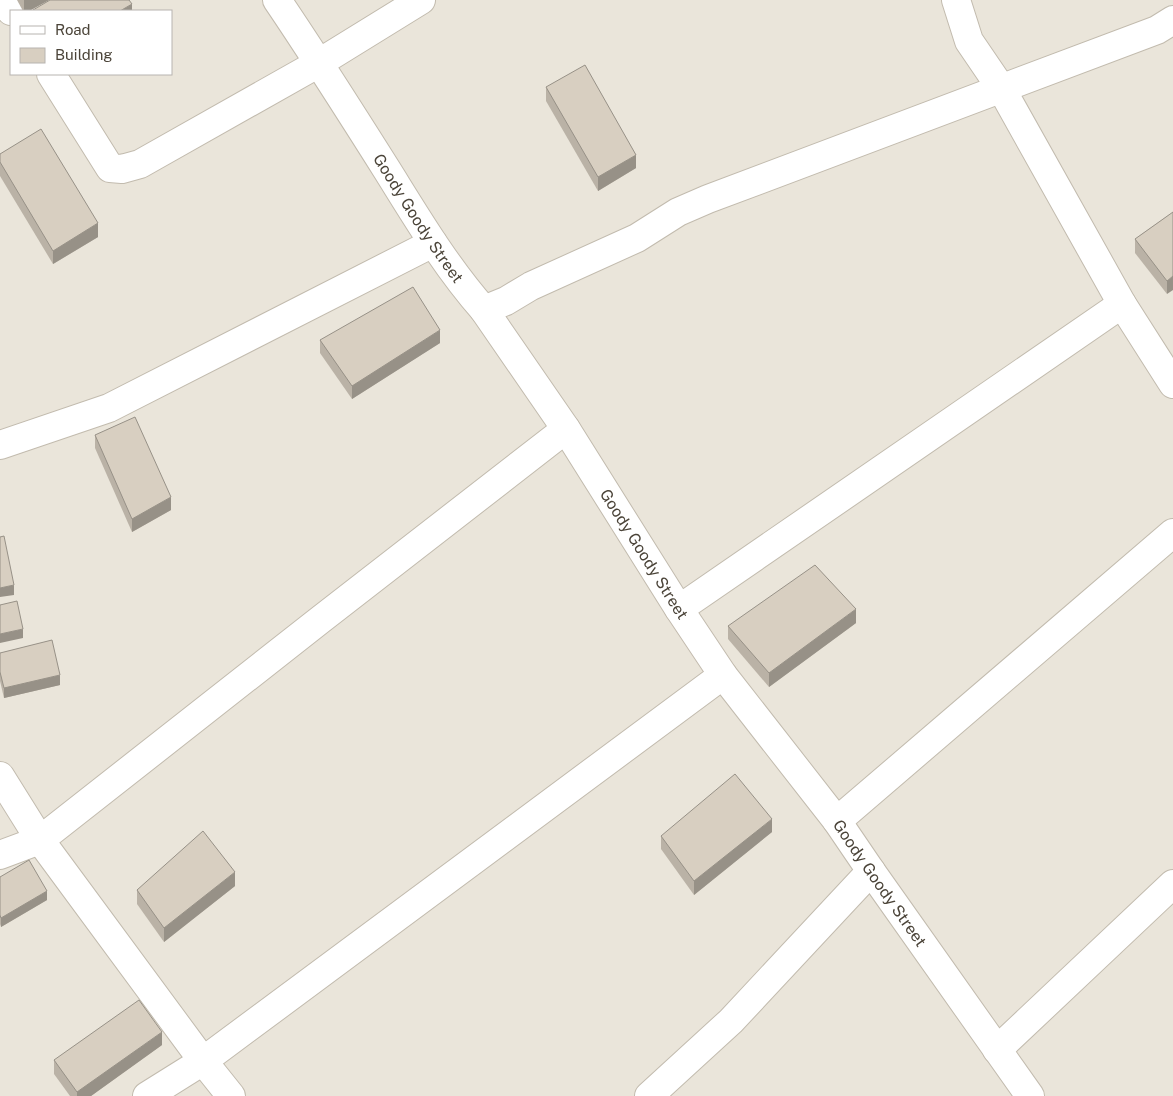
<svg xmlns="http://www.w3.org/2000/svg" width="1173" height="1096" viewBox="0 0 1173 1096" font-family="'Public Sans',sans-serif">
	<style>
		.residential { fill: #eae5da; fill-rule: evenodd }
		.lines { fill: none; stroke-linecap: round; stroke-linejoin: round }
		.street-casing { stroke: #c2bbae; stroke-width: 30 }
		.street { stroke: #fff; stroke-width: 28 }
		.wall { fill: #bab2a6 }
		.shaded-wall { fill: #979187 }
		.building { fill: #d8cfc1; stroke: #979187 }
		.labels { text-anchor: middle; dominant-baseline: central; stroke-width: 4; stroke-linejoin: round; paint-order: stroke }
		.street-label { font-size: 16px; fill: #4b4439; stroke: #fff }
	</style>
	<rect width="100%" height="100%" fill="#f6f3ec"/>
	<path class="residential" d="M0,0H1173V1096H0ZM11,11H171V74H11Z"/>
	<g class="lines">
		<defs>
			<g id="street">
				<polyline points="4,0 11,11"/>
				<path id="s1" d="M277,0C315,56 351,113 387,170C417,218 446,267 484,310L566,429L679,609L723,675L837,821L871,871L1030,1096"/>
				<polyline points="956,0 969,41 1001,88 1122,304 1173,384"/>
				<polyline points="51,74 110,168 122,169 140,164 319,63 421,0"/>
				<polyline points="484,310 506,301 531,286 637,238 678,212 708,199 1157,30 1173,20"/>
				<polyline points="0,445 109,408 433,243"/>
				<polyline points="679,609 1122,304"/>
				<polyline points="0,776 40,840 203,1061 231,1096"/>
				<polyline points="837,821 1173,533"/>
				<polyline points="0,855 40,840 320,620 566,429"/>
				<polyline points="997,1050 1173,884"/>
				<polyline points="147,1096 203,1061 723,675"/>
				<polyline points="649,1096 731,1021 871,871"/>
			</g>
		</defs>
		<use href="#street" class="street-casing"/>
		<use href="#street" class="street"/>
	</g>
	<g class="wall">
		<polygon points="17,0 49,0 29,11 23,11"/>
		<polygon points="546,87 636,168 598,191 546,101"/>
		<polygon points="0,154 98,237 53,264 0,176"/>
		<polygon points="1173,212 1167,294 1135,253 1135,239"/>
		<polygon points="320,340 440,343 352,399 320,353"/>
		<polygon points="95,435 171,510 132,532 95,448"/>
		<polygon points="856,623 769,687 728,639 728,626"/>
		<polygon points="0,653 60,685 4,698 0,681"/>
		<polygon points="772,832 694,895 661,849 661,836"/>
		<polygon points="0,877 47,900 1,927 0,924"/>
		<polygon points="235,886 164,942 137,904 137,890"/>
		<polygon points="162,1045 91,1096 70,1096 54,1074 54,1060"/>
	</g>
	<g class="shaded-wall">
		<polygon points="24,0 49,0 29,11 24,11"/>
		<polygon points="132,4 132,11 120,11"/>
		<polygon points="636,155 636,168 598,191 598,177"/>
		<polygon points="98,223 98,237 53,264 53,251"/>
		<polygon points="1173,276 1173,290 1167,294 1167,281"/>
		<polygon points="440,330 440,343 352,399 352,386"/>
		<polygon points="171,497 171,510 132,532 132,519"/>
		<polygon points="14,585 14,595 0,597 0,588"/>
		<polygon points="856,609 856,623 769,687 769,673"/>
		<polygon points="23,629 23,638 0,643 0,634"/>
		<polygon points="60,675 60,685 4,698 4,688"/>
		<polygon points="772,819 772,832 694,895 694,881"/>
		<polygon points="235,872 235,886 164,942 164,928"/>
		<polygon points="47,891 47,900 1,927 1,918"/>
		<polygon points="162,1032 162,1045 91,1096 77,1096 77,1092"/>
	</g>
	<g class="building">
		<polygon points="50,0 129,0 132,4 120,11 34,11 33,10"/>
		<polygon points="585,65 636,155 598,177 546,87"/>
		<polygon points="41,129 98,223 53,251 0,162 0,154"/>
		<polygon points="1173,212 1173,276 1167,281 1135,239"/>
		<polygon points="413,287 440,330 352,386 320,340"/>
		<polygon points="135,417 171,497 132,519 95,435"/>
		<polygon points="4,536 14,585 0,588 0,537"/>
		<polygon points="815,565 856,609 769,673 728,626"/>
		<polygon points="17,601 23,629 0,634 0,605"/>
		<polygon points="52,640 60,675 4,688 0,672 0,653"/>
		<polygon points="735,774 772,819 694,881 661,836"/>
		<polygon points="203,831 235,872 164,928 137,890"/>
		<polygon points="29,860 47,891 1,918 0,915 0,877"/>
		<polygon points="139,1000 162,1032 77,1092 54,1060"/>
	</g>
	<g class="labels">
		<g class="street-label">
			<text stroke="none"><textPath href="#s1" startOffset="260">Goody Goody Street</textPath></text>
			<text stroke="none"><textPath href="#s1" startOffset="665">Goody Goody Street</textPath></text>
			<text stroke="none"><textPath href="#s1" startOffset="1070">Goody Goody Street</textPath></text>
		</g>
	</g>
	<rect x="10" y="10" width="162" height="65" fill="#ffffff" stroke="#b7b4b0"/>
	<rect x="20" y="26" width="25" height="8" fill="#ffffff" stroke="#b7b4b0"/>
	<text x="55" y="35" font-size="15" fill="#4b4439">Road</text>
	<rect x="20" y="48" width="25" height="15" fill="#d8cfc1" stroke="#b7b4b0"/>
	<text x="55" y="60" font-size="15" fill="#4b4439">Building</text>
</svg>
